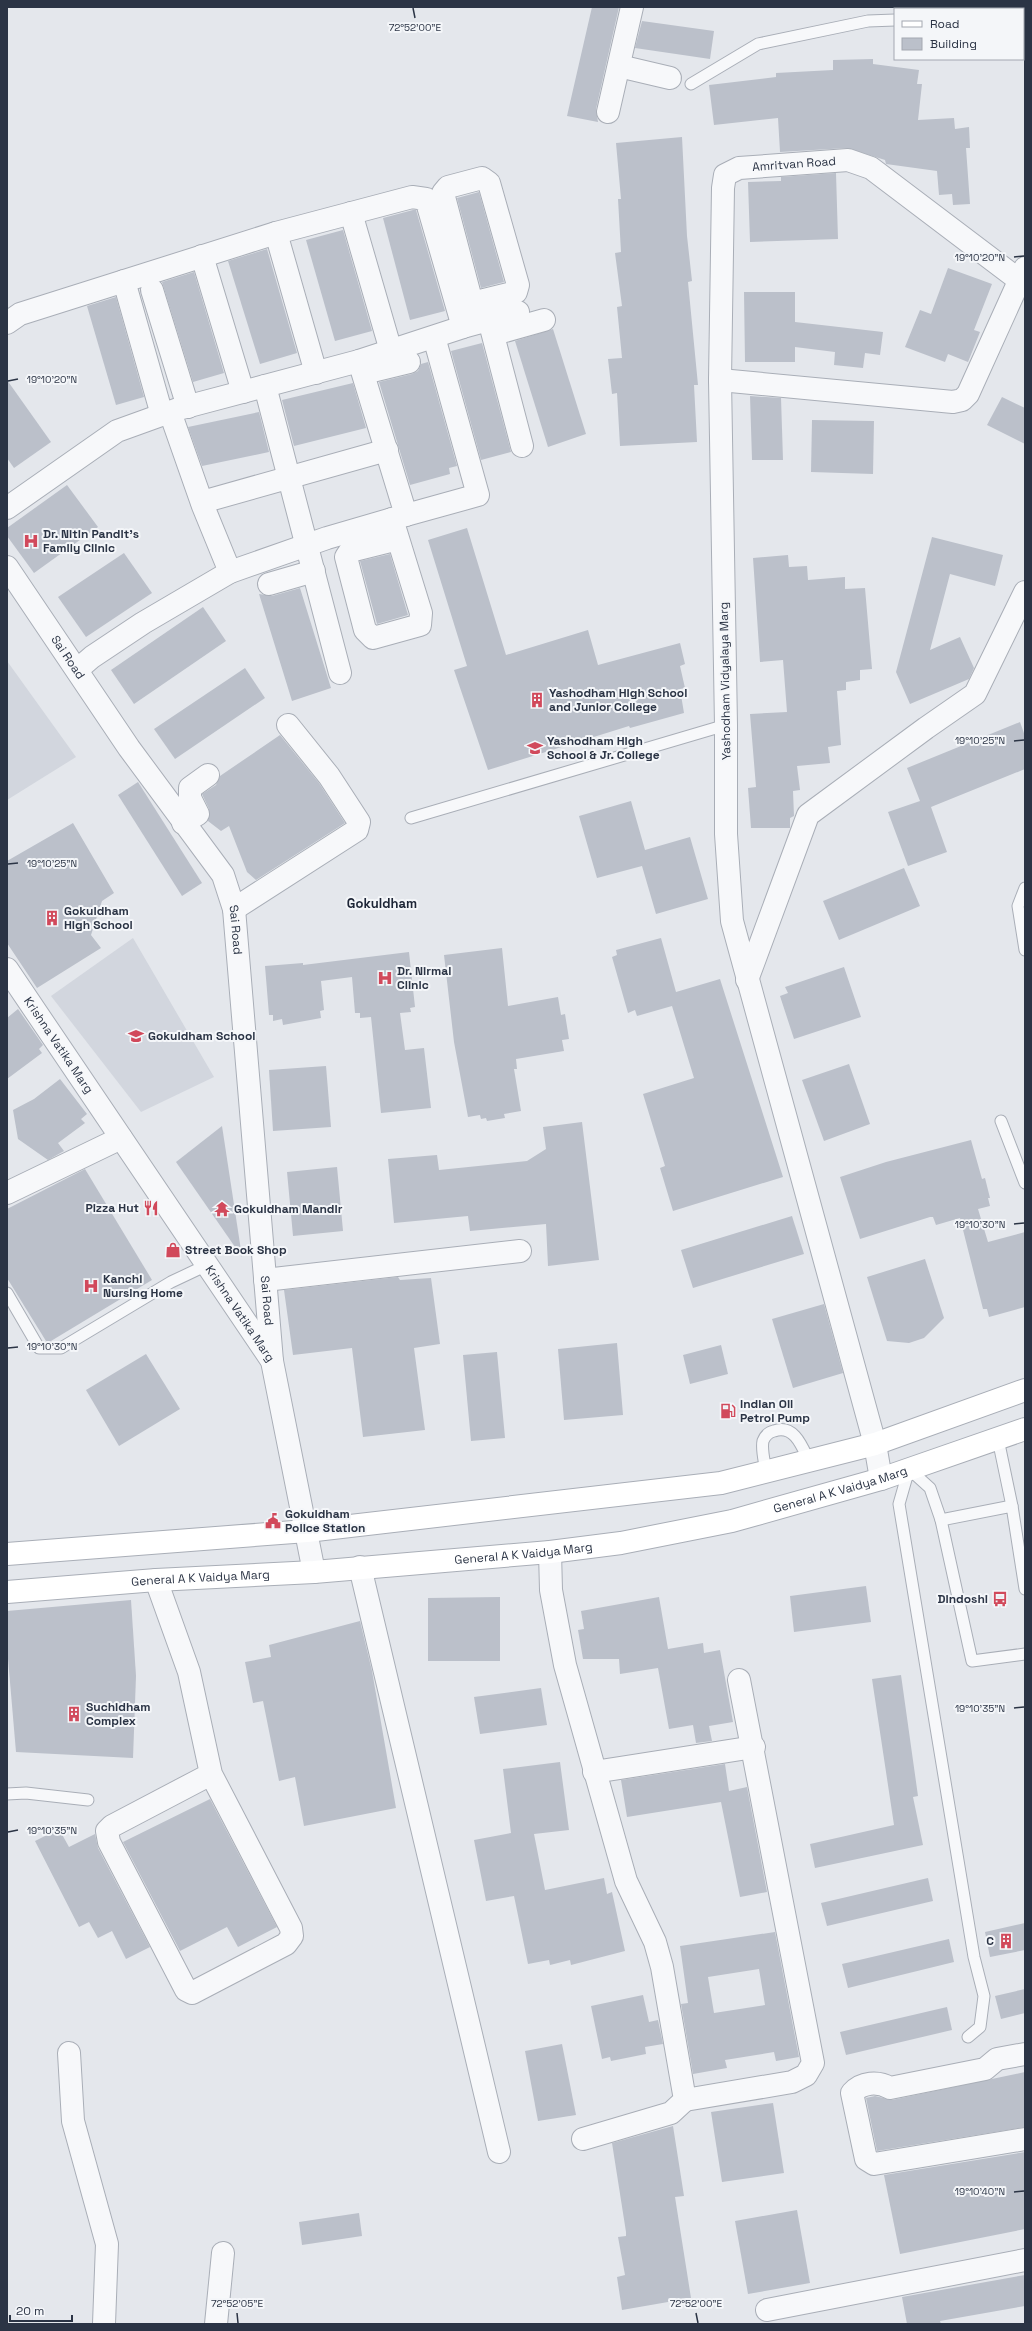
<svg xmlns="http://www.w3.org/2000/svg" width="1032" height="2331" viewBox="0 0 1032 2331" font-family="'Space Grotesk',sans-serif">
	<style>
		.built { fill: #d2d6de }
		.building { fill: #bbc0ca; fill-rule: evenodd }
		.lines { fill: none; stroke-linecap: round; stroke-linejoin: round }
		.service-casing { stroke: #a9aeb7; stroke-width: 13 }
		.minor-casing { stroke: #a9aeb7; stroke-width: 24 }
		.tertiary-casing { stroke: #a9aeb7; stroke-width: 24 }
		.secondary-casing { stroke: #a9aeb7; stroke-width: 24 }
		.service { stroke: #f7f8fa; stroke-width: 11 }
		.minor { stroke: #f7f8fa; stroke-width: 22 }
		.tertiary { stroke: #f7f8fa; stroke-width: 22 }
		.secondary { stroke: #fff; stroke-width: 22 }
		.ticks { fill: none; stroke: #2b3445; stroke-width: 1.5 }
		.labels { text-anchor: middle; dominant-baseline: central; stroke-width: 4; stroke-linejoin: round; paint-order: stroke }
		.street-label { font-size: 12px; fill: #2b3445; stroke: #f4f6f9 }
		.poi-label { font-size: 12px; font-weight: bold; fill: #2b3445; stroke: #f4f6f9; text-anchor: start }
		.neighbourhood-label { font-size: 13px; font-weight: bold; fill: #1d2536; stroke: #f4f6f9 }
		.ticks-label { font-size: 10px; text-anchor: middle; fill: #2b3445; stroke: #f4f6f9; stroke-width: 4; stroke-linejoin: round; paint-order: stroke }
	</style>
	<rect width="100%" height="100%" fill="#e4e7ec"/>
	<g class="built">
		<polygon points="7,661 76,757 7,800"/>
		<polygon points="133,938 214,1077 141,1112 51,996"/>
	</g>
	<g class="building">
		<polygon points="592,7 619,7 596,109 598,122 567,116"/>
		<polygon points="642,21 714,31 710,59 635,48"/>
		<polygon points="873,59 873,64 919,70 917,84 922,84 918,120 954,118 955,129 969,127 970,148 966,148 970,204 953,205 952,194 939,195 937,171 886,164 885,160 847,148 780,152 778,118 714,125 709,85 776,77 776,73 833,70 833,60"/>
		<polygon points="682,137 687,236 692,281 688,282 698,385 694,385 697,442 620,446 617,393 612,394 608,359 622,358 617,307 622,306 615,253 621,252 618,199 621,199 616,143"/>
		<polygon points="836,173 838,239 750,242 748,182 781,181 781,177"/>
		<polygon points="479,192 504,282 481,288 457,198"/>
		<polygon points="413,210 416,210 445,311 410,320 383,218"/>
		<polygon points="343,230 372,331 335,341 306,240"/>
		<polygon points="267,249 297,353 260,364 228,261"/>
		<polygon points="948,268 992,284 974,330 980,332 968,362 948,354 945,362 905,347 920,310 931,314"/>
		<polygon points="194,272 224,373 193,382 162,282"/>
		<polygon points="744,292 795,292 795,322 883,332 880,355 865,353 863,368 834,365 835,352 795,347 795,362 745,362"/>
		<polygon points="116,297 144,397 116,405 87,306"/>
		<polygon points="553,329 586,434 548,447 515,341"/>
		<polygon points="482,343 511,452 481,460 451,351"/>
		<polygon points="428,362 457,466 449,468 450,474 410,485 379,382 412,374 418,371 421,364"/>
		<polygon points="7,380 51,442 14,468 7,458"/>
		<polygon points="353,383 366,428 294,446 282,400"/>
		<polygon points="750,396 781,398 783,460 752,460"/>
		<polygon points="1002,397 1025,408 1025,444 987,425"/>
		<polygon points="259,412 269,452 202,466 188,427"/>
		<polygon points="812,420 874,421 873,474 811,472"/>
		<polygon points="67,485 98,527 34,573 7,536 7,528"/>
		<polygon points="467,528 506,655 588,630 598,665 680,643 685,664 680,666 685,688 680,689 684,713 630,728 629,726 488,770 454,670 467,666 428,540"/>
		<polygon points="932,537 1003,555 995,586 950,574 930,650 960,637 974,668 969,679 910,704 896,672"/>
		<polygon points="124,553 152,593 86,637 58,597"/>
		<polygon points="390,554 408,615 377,624 360,561"/>
		<polygon points="788,555 789,567 807,566 808,580 845,577 845,589 865,588 872,669 860,670 860,680 846,682 846,690 837,691 841,745 828,747 830,763 797,766 800,790 793,791 794,816 790,818 790,828 751,828 748,788 756,787 750,714 787,712 783,660 760,662 753,558"/>
		<polygon points="300,588 331,688 292,701 259,594 272,596"/>
		<polygon points="203,607 226,641 134,704 111,670"/>
		<polygon points="245,668 265,698 175,759 154,729"/>
		<polygon points="1020,722 1025,736 1025,769 931,807 947,852 908,866 888,812 920,801 907,768"/>
		<polygon points="280,735 319,783 345,823 256,880 247,872 229,826 221,831 208,821 209,809 202,794 216,785 220,776"/>
		<polygon points="138,782 202,883 182,896 118,795"/>
		<polygon points="631,801 645,850 690,837 708,899 656,914 642,866 597,878 579,816"/>
		<polygon points="73,823 114,893 102,901 91,935 101,948 37,988 7,943 7,861"/>
		<polygon points="904,868 920,906 839,940 823,901"/>
		<polygon points="661,938 676,992 720,979 783,1177 673,1211 660,1168 665,1166 643,1094 694,1078 672,1006 637,1016 635,1010 628,1013 612,957 617,955 616,950"/>
		<polygon points="502,948 508,1006 558,997 561,1015 565,1014 569,1039 562,1040 564,1051 516,1059 517,1069 514,1069 521,1111 504,1114 505,1118 487,1121 486,1118 481,1119 480,1115 468,1117 454,1042 444,955"/>
		<polygon points="409,952 415,1007 410,1008 411,1012 400,1013 405,1050 424,1048 431,1108 381,1113 371,1017 360,1018 360,1013 355,1013 352,977 321,981 324,1010 320,1011 321,1018 283,1025 282,1019 273,1021 273,1015 269,1015 265,966 303,963 303,965"/>
		<polygon points="844,967 861,1017 794,1039 780,996 788,993 785,987"/>
		<polygon points="18,1009 43,1045 39,1049 42,1053 7,1079 7,1018"/>
		<polygon points="849,1064 870,1124 824,1141 802,1080"/>
		<polygon points="326,1066 331,1127 273,1131 269,1070"/>
		<polygon points="60,1079 87,1114 81,1119 85,1123 58,1143 64,1151 48,1160 18,1139 13,1110 34,1099"/>
		<polygon points="582,1122 599,1260 548,1266 546,1224 470,1231 468,1216 394,1223 388,1159 437,1155 439,1170 527,1161 546,1149 543,1127"/>
		<polygon points="222,1126 242,1257 176,1162"/>
		<polygon points="971,1140 982,1179 985,1178 990,1198 988,1198 990,1206 978,1209 988,1242 1025,1232 1025,1307 989,1317 987,1309 983,1309 960,1218 936,1225 933,1217 930,1217 860,1239 840,1177 886,1162"/>
		<polygon points="337,1167 343,1231 293,1236 287,1172"/>
		<polygon points="85,1169 152,1280 51,1341 46,1341 7,1278 7,1209"/>
		<polygon points="792,1216 804,1254 693,1288 681,1250"/>
		<polygon points="925,1259 944,1318 924,1338 909,1343 887,1341 867,1277"/>
		<polygon points="398,1277 400,1280 431,1278 440,1344 414,1348 425,1430 363,1437 352,1348 293,1355 284,1290"/>
		<polygon points="824,1304 843,1373 793,1388 772,1319"/>
		<polygon points="617,1343 623,1415 564,1420 558,1349"/>
		<polygon points="721,1345 728,1374 690,1384 683,1355"/>
		<polygon points="497,1352 505,1438 471,1441 463,1355"/>
		<polygon points="146,1354 180,1409 119,1446 86,1390"/>
		<polygon points="866,1586 871,1622 794,1632 790,1596"/>
		<polygon points="500,1597 500,1661 428,1661 428,1598"/>
		<polygon points="659,1597 668,1649 703,1643 704,1653 720,1650 733,1722 709,1726 712,1741 696,1743 693,1725 669,1729 658,1668 620,1674 619,1659 583,1659 578,1630 584,1629 581,1611"/>
		<polygon points="131,1600 136,1676 133,1758 16,1752 7,1647 7,1611"/>
		<polygon points="360,1621 372,1671 396,1808 304,1826 295,1777 279,1781 263,1701 253,1703 245,1662 271,1657 269,1645"/>
		<polygon points="901,1675 918,1796 913,1797 923,1845 815,1868 810,1844 894,1825 872,1679"/>
		<polygon points="541,1688 547,1725 480,1734 474,1697"/>
		<polygon points="560,1762 569,1830 534,1834 545,1890 604,1878 607,1894 612,1892 625,1951 571,1965 570,1960 550,1965 549,1960 528,1964 514,1896 486,1901 474,1840 511,1833 503,1769"/>
		<polygon points="725,1764 729,1791 747,1787 767,1892 740,1897 721,1802 627,1817 621,1780"/>
		<polygon points="210,1799 277,1927 238,1947 227,1927 180,1951 123,1842"/>
		<polygon points="59,1829 69,1847 95,1834 98,1848 150,1947 126,1959 112,1931 98,1938 89,1922 79,1927 35,1841"/>
		<polygon points="928,1878 933,1901 827,1926 821,1903"/>
		<polygon points="1025,1923 1025,1950 990,1957 985,1932"/>
		<path d="M775,1932L799,2057L776,2061L774,2052L725,2060L727,2068L693,2074L681,2004L688,2003L680,1946ZM759,1969L765,2005L714,2013L708,1977Z"/>
		<polygon points="949,1939 954,1962 848,1988 842,1964"/>
		<polygon points="1025,1989 1025,2013 1001,2019 995,1996"/>
		<polygon points="643,1995 649,2022 658,2020 663,2044 645,2047 646,2054 611,2061 610,2057 602,2059 591,2006"/>
		<polygon points="947,2007 952,2030 846,2055 840,2032"/>
		<polygon points="562,2044 576,2115 538,2121 525,2051"/>
		<polygon points="1025,2072 1025,2127 877,2151 866,2098 875,2096 892,2100"/>
		<polygon points="773,2103 784,2173 722,2182 711,2112"/>
		<polygon points="673,2126 684,2196 675,2197 691,2298 622,2310 617,2277 625,2275 618,2237 626,2236 626,2232 612,2143"/>
		<polygon points="1025,2152 1025,2229 900,2254 884,2175"/>
		<polygon points="797,2210 810,2283 748,2294 735,2221"/>
		<polygon points="359,2213 362,2236 302,2245 299,2222"/>
		<polygon points="1025,2275 1025,2306 940,2321 941,2324 907,2324 902,2297"/>
	</g>
	<g class="lines">
		<defs>
			<g id="service">
				<polyline points="1023,28 1025,28"/>
				<polyline points="691,84 758,44 868,21 895,20"/>
				<polyline points="411,818 726,725"/>
				<polyline points="1025,888 1018,906 1025,950"/>
				<polyline points="1001,1121 1025,1183"/>
				<polyline points="7,1293 39,1348 61,1348 171,1282 207,1265"/>
				<polyline points="998,1439 1012,1506"/>
				<path d="M766,1472C765,1463 761,1450 763,1441C765,1436 769,1432 774,1431C794,1424 802,1446 809,1461"/>
				<polyline points="941,1520 1012,1506 1025,1589"/>
				<polyline points="7,1794 26,1793 88,1800"/>
				<polyline points="968,2037 980,2027 984,1996 974,1957 899,1504 909,1469 930,1488 941,1520 972,1661 1025,1654"/>
			</g>
			<g id="minor">
				<polyline points="619,66 670,78"/>
				<polyline points="608,112 632,7"/>
				<polyline points="351,213 391,351"/>
				<polyline points="276,233 316,373"/>
				<polyline points="202,256 243,392"/>
				<polyline points="124,281 162,415"/>
				<polyline points="152,290 188,407"/>
				<polyline points="472,303 516,292 518,285 489,183 482,178 448,187 443,193 472,303 475,314"/>
				<polyline points="489,320 522,446"/>
				<polyline points="7,323 20,314 276,233 412,197 426,199 463,327"/>
				<polyline points="498,333 544,320"/>
				<polyline points="372,371 409,362"/>
				<polyline points="720,380 953,402 962,400 968,394 1025,268"/>
				<polyline points="265,386 340,673"/>
				<polyline points="170,412 203,506 230,572"/>
				<polyline points="202,502 387,450"/>
				<polyline points="7,508 117,431 178,409 359,361 463,327 518,312"/>
				<polyline points="406,515 478,495 434,337"/>
				<polyline points="392,519 421,613 420,625 373,638 365,630 346,557 350,551 398,539"/>
				<path id="s1" d="M7,567L129,748L223,875L234,909L272,1361"/>
				<polyline points="269,584 314,571"/>
				<polyline points="77,670 92,657 143,623 230,572 327,538 406,515 359,361"/>
				<polyline points="183,823 198,814 190,798 190,788 208,775"/>
				<polyline points="234,909 357,830 359,822 329,776 288,725"/>
				<polyline points="747,980 808,815 926,728 975,694 1025,592"/>
				<polyline points="7,1193 121,1138"/>
				<polyline points="265,1280 520,1251"/>
				<path id="s2" d="M881,1479L875,1444L732,921L726,834V725L720,380L723,188L725,175L739,168L848,160L871,168L1019,280"/>
				<polyline points="550,1552 551,1590 565,1665 626,1881 655,1942 662,1967 685,2100 671,2113 583,2139"/>
				<polyline points="360,1567 499,2152"/>
				<polyline points="156,1580 189,1672 211,1774 291,1928 292,1936 286,1944 192,1993 186,1990 109,1842 107,1831 112,1826 211,1774"/>
				<polyline points="594,1772 754,1747"/>
				<polyline points="69,2053 73,2121 107,2244 104,2324"/>
				<path d="M1025,2054L997,2059L985,2069L890,2088C878,2081 862,2082 852,2093L866,2159L874,2164L1025,2139"/>
				<polyline points="685,2100 792,2082 806,2075 813,2063 739,1680"/>
				<polyline points="767,2310 1025,2260"/>
				<polyline points="216,2324 223,2253"/>
			</g>
			<g id="tertiary">
				<path id="s3" d="M7,969L272,1361L314,1572"/>
			</g>
			<g id="secondary">
				<polyline points="7,1554 307,1531 721,1483 875,1444 1025,1390"/>
				<path id="s4" d="M7,1592L156,1580L314,1572L550,1552L621,1543L732,1521L881,1479L1025,1429"/>
			</g>
		</defs>
		<use href="#service" class="service-casing"/>
		<use href="#minor" class="minor-casing"/>
		<use href="#tertiary" class="tertiary-casing"/>
		<use href="#secondary" class="secondary-casing"/>
		<use href="#service" class="service"/>
		<use href="#minor" class="minor"/>
		<use href="#tertiary" class="tertiary"/>
		<use href="#secondary" class="secondary"/>
	</g>
	<path class="ticks" d="M413,8L415,18M1014,257L1024,256M8,381L18,379M1014,741L1024,740M8,864L18,863M1014,1224L1024,1223M8,1348L18,1347M1014,1708L1024,1707M8,1832L18,1830M1014,2192L1024,2191M237,2313L238,2323M696,2313L698,2323"/>
	<defs>
		<symbol id="hospital-bare" viewBox="-9 -9 18 18"><path d="M-5-5h3v3.5h4V-5h3V5h-3V1.5h-4V5h-3Z" fill="#d1495b" stroke="#f4f6f9" stroke-width="2.5" paint-order="stroke"/></symbol>
		<symbol id="building-bare" viewBox="-9 -9 18 18"><path d="M-4-6H4V6H1V3H-1V6H-4ZM-2.5-4.3h1.7v1.8h-1.7ZM.8-4.3h1.7v1.8H.8ZM-2.5-1h1.7V.8h-1.7ZM.8-1h1.7V.8H.8Z" fill="#d1495b" stroke="#f4f6f9" stroke-width="2.5" paint-order="stroke"/></symbol>
		<symbol id="school-bare" viewBox="-9 -9 18 18"><path d="M0-5L7-2L0 1L-7-2ZM-4 1L0 2.5L4 1V4Q0 6-4 4Z" fill="#d1495b" stroke="#f4f6f9" stroke-width="2.5" paint-order="stroke"/></symbol>
		<symbol id="restaurant-bare" viewBox="-9 -9 18 18"><path d="M-5-6h1v4h1v-4h1v4h1v-4h1v5L-1.5 .5V6h-2V.5L-5-1ZM5-6V6H3V1.5H1.5Q1.5-4 5-6Z" fill="#d1495b" stroke="#f4f6f9" stroke-width="2.5" paint-order="stroke"/></symbol>
		<symbol id="temple-bare" viewBox="-9 -9 18 18"><path d="M0-6L5-2H3V0L6.5 2.5H4V6H1.5V3h-3V6H-4V2.5H-6.5L-3 0V-2H-5Z" fill="#d1495b" stroke="#f4f6f9" stroke-width="2.5" paint-order="stroke"/></symbol>
		<symbol id="shop-bare" viewBox="-9 -9 18 18"><path d="M-5-2.5h2.3a2.7 3.5 0 0 1 5.4 0H5L5.5 6h-11ZM-1.5-2.5h3a1.5 2.3 0 0 0-3 0Z" fill="#d1495b" stroke="#f4f6f9" stroke-width="2.5" paint-order="stroke"/></symbol>
		<symbol id="fuel-bare" viewBox="-9 -9 18 18"><path d="M-5.5-6h7V0h2V4h1.3V-2.5L3-4.5l.8-.8L6-3V5H2.5V1h-1V6h-7ZM-4.2-4.7v3.2H.2V-4.7Z" fill="#d1495b" stroke="#f4f6f9" stroke-width="2.5" paint-order="stroke"/></symbol>
		<symbol id="civic-bare" viewBox="-9 -9 18 18"><path d="M-.6-6.5H3V-4.5H.6V-3L4-1V1h2V6H-6V1h2V-1L-.6-3ZM-1.2 2.5V6h2.4V2.5Z" fill="#d1495b" stroke="#f4f6f9" stroke-width="2.5" paint-order="stroke"/></symbol>
		<symbol id="bus-bare" viewBox="-9 -9 18 18"><path d="M-5-6H5V4H4V6H2V4H-2V6H-4V4H-5ZM-3.5-4V0h7V-4ZM-3.5 1.2v1.5H-2V1.2ZM2 1.2v1.5H3.5V1.2Z" fill="#d1495b" stroke="#f4f6f9" stroke-width="2.5" paint-order="stroke"/></symbol>
	</defs>
	<g fill-rule="evenodd">
		<use href="#hospital-bare" x="20" y="530" width="22" height="22"/>
		<use href="#building-bare" x="526" y="689" width="22" height="22"/>
		<use href="#school-bare" x="524" y="737" width="22" height="22"/>
		<use href="#building-bare" x="41" y="907" width="22" height="22"/>
		<use href="#hospital-bare" x="374" y="967" width="22" height="22"/>
		<use href="#school-bare" x="125" y="1025" width="22" height="22"/>
		<use href="#restaurant-bare" x="140" y="1197" width="22" height="22"/>
		<use href="#temple-bare" x="211" y="1198" width="22" height="22"/>
		<use href="#shop-bare" x="162" y="1239" width="22" height="22"/>
		<use href="#hospital-bare" x="80" y="1275" width="22" height="22"/>
		<use href="#fuel-bare" x="717" y="1400" width="22" height="22"/>
		<use href="#civic-bare" x="262" y="1510" width="22" height="22"/>
		<use href="#bus-bare" x="989" y="1588" width="22" height="22"/>
		<use href="#building-bare" x="63" y="1703" width="22" height="22"/>
		<use href="#building-bare" x="995" y="1930" width="22" height="22"/>
	</g>
	<g class="labels">
		<g class="street-label">
			<text stroke="none"><textPath href="#s2" startOffset="1395">Amritvan Road</textPath></text>
			<text stroke="none"><textPath href="#s1" startOffset="109">Sai Road</textPath></text>
			<text transform="translate(725 681) rotate(-91)">Yashodham Vidyalaya Marg</text>
			<text stroke="none"><textPath href="#s1" startOffset="433">Sai Road</textPath></text>
			<text stroke="none"><textPath href="#s3" startOffset="92">Krishna Vatika Marg</textPath></text>
			<text stroke="none"><textPath href="#s1" startOffset="805">Sai Road</textPath></text>
			<text stroke="none"><textPath href="#s3" startOffset="416">Krishna Vatika Marg</textPath></text>
			<text stroke="none"><textPath href="#s4" startOffset="842">General A K Vaidya Marg</textPath></text>
			<text stroke="none"><textPath href="#s4" startOffset="518">General A K Vaidya Marg</textPath></text>
			<text stroke="none"><textPath href="#s4" startOffset="194">General A K Vaidya Marg</textPath></text>
		</g>
		<g class="poi-label">
			<text x="43" y="534">Dr. Nitin Pandit's<tspan x="43" dy="14">Family Clinic</tspan></text>
			<text x="549" y="693">Yashodham High School<tspan x="549" dy="14">and Junior College</tspan></text>
			<text x="547" y="741">Yashodham High<tspan x="547" dy="14">School &amp; Jr. College</tspan></text>
			<text x="64" y="911">Gokuldham<tspan x="64" dy="14">High School</tspan></text>
			<text x="397" y="971">Dr. Nirmal<tspan x="397" dy="14">Clinic</tspan></text>
			<text x="148" y="1036">Gokuldham School</text>
			<text x="139" y="1208" text-anchor="end">Pizza Hut</text>
			<text x="234" y="1209">Gokuldham Mandir</text>
			<text x="185" y="1250">Street Book Shop</text>
			<text x="103" y="1279">Kanchi<tspan x="103" dy="14">Nursing Home</tspan></text>
			<text x="740" y="1404">Indian Oil<tspan x="740" dy="14">Petrol Pump</tspan></text>
			<text x="285" y="1514">Gokuldham<tspan x="285" dy="14">Police Station</tspan></text>
			<text x="988" y="1599" text-anchor="end">Dindoshi</text>
			<text x="86" y="1707">Suchidham<tspan x="86" dy="14">Complex</tspan></text>
			<text x="994" y="1941" text-anchor="end">C</text>
		</g>
		<g class="neighbourhood-label">
			<text x="382" y="903">Gokuldham</text>
		</g>
	</g>
	<g class="ticks-label">
		<text x="415" y="31">72°52'00"E</text>
		<text x="980" y="261">19°10'20"N</text>
		<text x="52" y="383">19°10'20"N</text>
		<text x="980" y="744">19°10'25"N</text>
		<text x="52" y="867">19°10'25"N</text>
		<text x="980" y="1228">19°10'30"N</text>
		<text x="52" y="1350">19°10'30"N</text>
		<text x="980" y="1712">19°10'35"N</text>
		<text x="52" y="1834">19°10'35"N</text>
		<text x="980" y="2195">19°10'40"N</text>
		<text x="237" y="2307">72°52'05"E</text>
		<text x="696" y="2307">72°52'00"E</text>
	</g>
	<rect width="1032" height="2331" fill="none" stroke="#2b3445" stroke-width="16"/>
	<rect x="894" y="8" width="130" height="52" fill="#f4f6f9" stroke="#a4a8b1"/>
	<rect x="902" y="21" width="20" height="6" fill="#ffffff" stroke="#a4a8b1"/>
	<text x="930" y="28" font-size="12" fill="#2b3445">Road</text>
	<rect x="902" y="38" width="20" height="12" fill="#bbc0ca" stroke="#a4a8b1"/>
	<text x="930" y="48" font-size="12" fill="#2b3445">Building</text>
	<path d="M10 2315v6h62v-6" fill="none" stroke="#2b3445" stroke-width="2"/>
	<text x="16" y="2315" font-size="12" fill="#2b3445" stroke="#f4f6f9" stroke-width="3" paint-order="stroke">20 m</text>
</svg>
